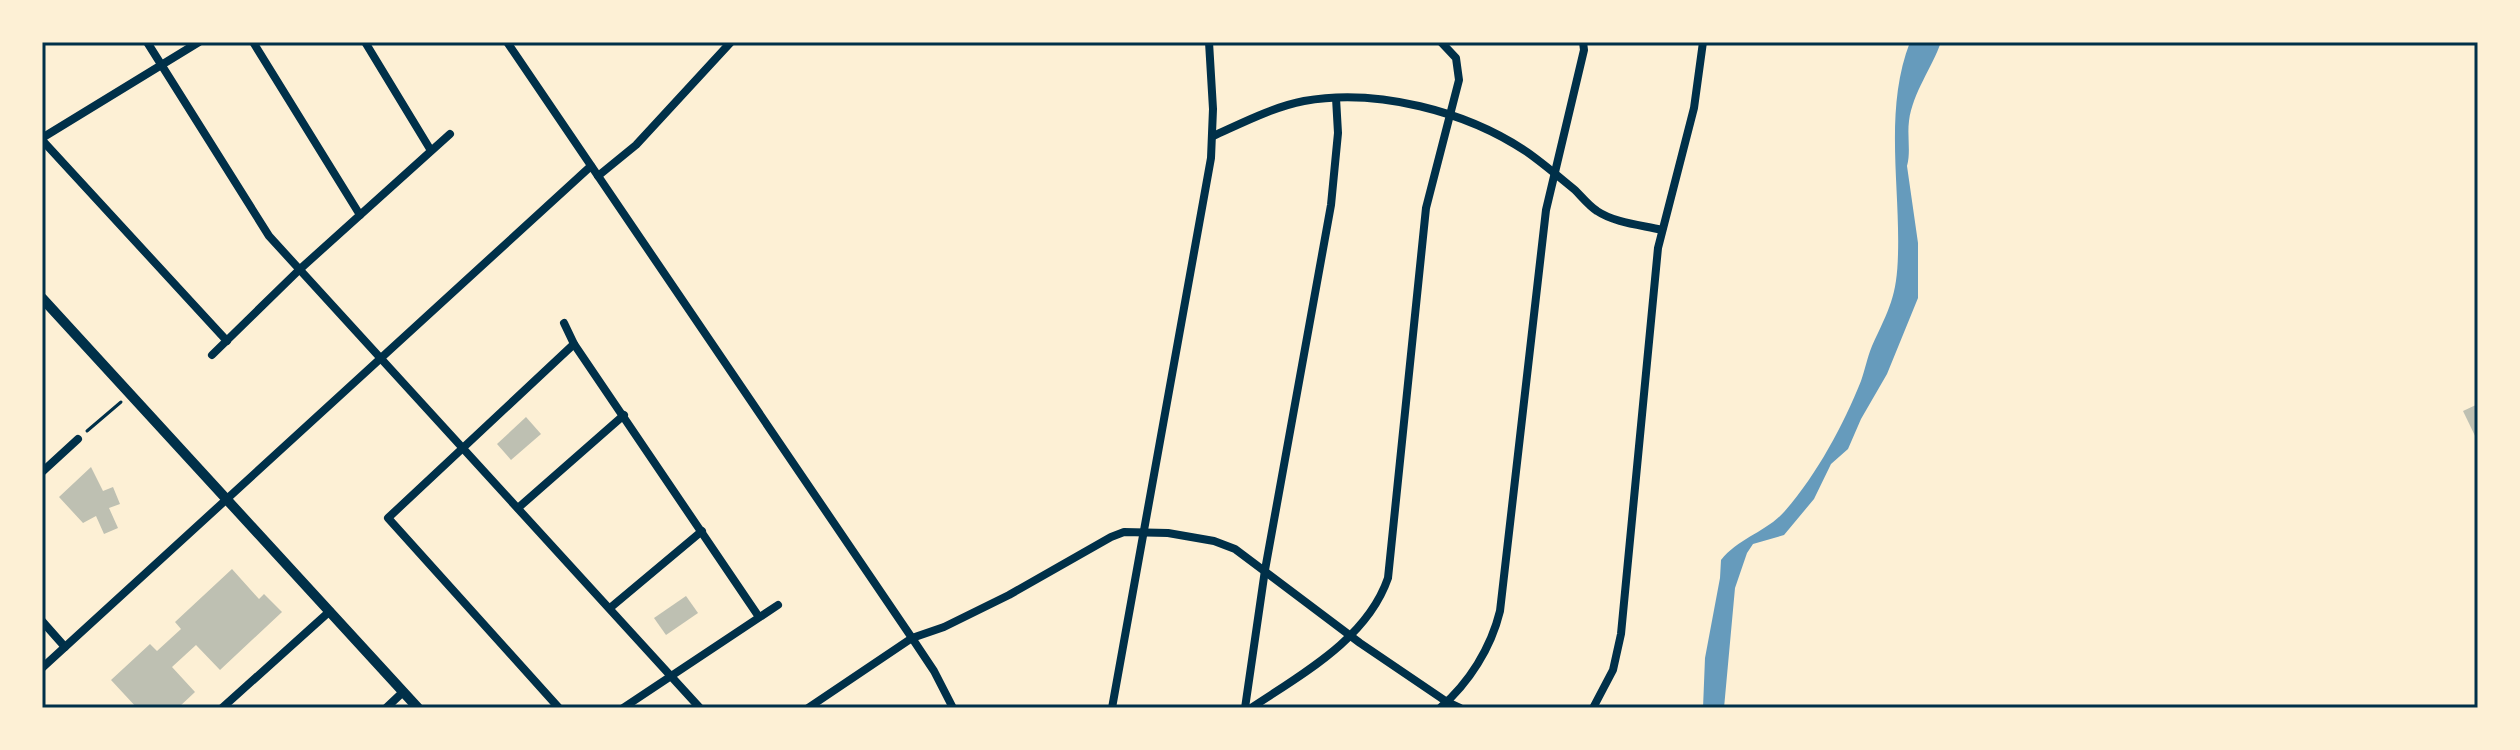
<svg xmlns="http://www.w3.org/2000/svg" width="2520" height="750" viewBox="0 0 2520 750" font-family="Merriweather,serif">
	<style>
		.water { fill: #669bbc }
		.building { fill: #bec0b2 }
		.lines { fill: none; stroke-linecap: round; stroke-linejoin: round }
		.path { stroke: #003049; stroke-width: 3 }
		.minor { stroke: #003049; stroke-width: 8 }
		.tertiary { stroke: #003049; stroke-width: 10 }
		.neatline { fill: none; stroke: #003049; stroke-width: 3 }
	</style>
	<rect width="100%" height="100%" fill="#fdf0d5"/>
	<path class="water" d="M1910,42H1941C1932,68 1913,92 1909,121C1907,137 1911,151 1907,166L1918,243V298L1887,374L1861,419L1848,449L1831,464L1814,499L1784,535L1753,544L1747,553L1735,588L1724,708H1703L1705,658L1720,578L1721,560C1739,538 1766,532 1784,512C1816,476 1843,426 1861,381C1865,370 1867,358 1872,346C1889,309 1897,297 1898,254C1900,184 1884,109 1910,42Z"/>
	<g class="building">
		<polygon points="2478,404 2478,442 2463,411"/>
		<polygon points="526,417 541,434 511,460 497,444"/>
		<polygon points="91,467 103,491 113,487 120,504 109,508 118,528 104,534 96,516 83,523 59,497"/>
		<polygon points="232,569 259,599 264,594 282,612 220,670 196,645 172,667 195,692 178,708 137,708 111,680 150,644 157,651 181,629 175,622"/>
		<polygon points="686,596 698,613 666,635 654,618"/>
	</g>
	<g class="lines">
		<polyline class="path" points="87,431 121,402"/>
		<g class="minor">
			<polyline points="147,42 269,236 700,708"/>
			<polyline points="253,42 360,215"/>
			<polyline points="365,42 430,149"/>
			<polyline points="507,42 912,638 934,671 953,708"/>
			<path d="M1213,136C1242,123 1273,107 1304,101C1377,88 1466,111 1527,152C1544,164 1559,177 1575,190C1582,197 1589,206 1597,211C1615,223 1641,225 1662,230"/>
			<polyline points="42,138 199,42"/>
			<polyline points="42,140 227,341"/>
			<polyline points="598,176 636,145 731,42"/>
			<polyline points="564,323 574,344 759,617"/>
			<polyline points="212,355 299,270 450,134"/>
			<polyline points="42,472 78,439"/>
			<polyline points="518,508 624,415"/>
			<polyline points="610,608 702,531"/>
			<polyline points="42,621 65,647"/>
			<polyline points="42,668 591,166"/>
			<polyline points="222,708 330,611"/>
			<polyline points="386,708 403,692"/>
			<polyline points="559,708 388,518 574,344"/>
			<polyline points="623,708 778,605"/>
			<polyline points="808,708 912,638 944,627 1009,595 1111,537 1124,532 1168,533 1214,541 1235,549 1360,643 1447,702 1460,708"/>
			<polyline points="1112,708 1211,158 1213,109 1209,42"/>
			<polyline points="1245,708 1265,570 1331,205 1338,133 1336,98"/>
			<path d="M1251,708C1302,674 1367,639 1388,578L1426,208L1459,80L1456,58L1441,42"/>
			<path d="M1440,708C1469,683 1491,648 1500,611L1546,210L1584,50L1583,42"/>
			<polyline points="1593,708 1613,670 1621,634 1658,248 1694,108 1703,42"/>
		</g>
		<polyline class="tertiary" points="42,298 418,708"/>
	</g>
	<rect width="2520" height="750" fill="none" stroke="#fdf0d5" stroke-width="88"/>
	<rect x="44" y="44" width="2432" height="662" class="neatline"/>
</svg>
